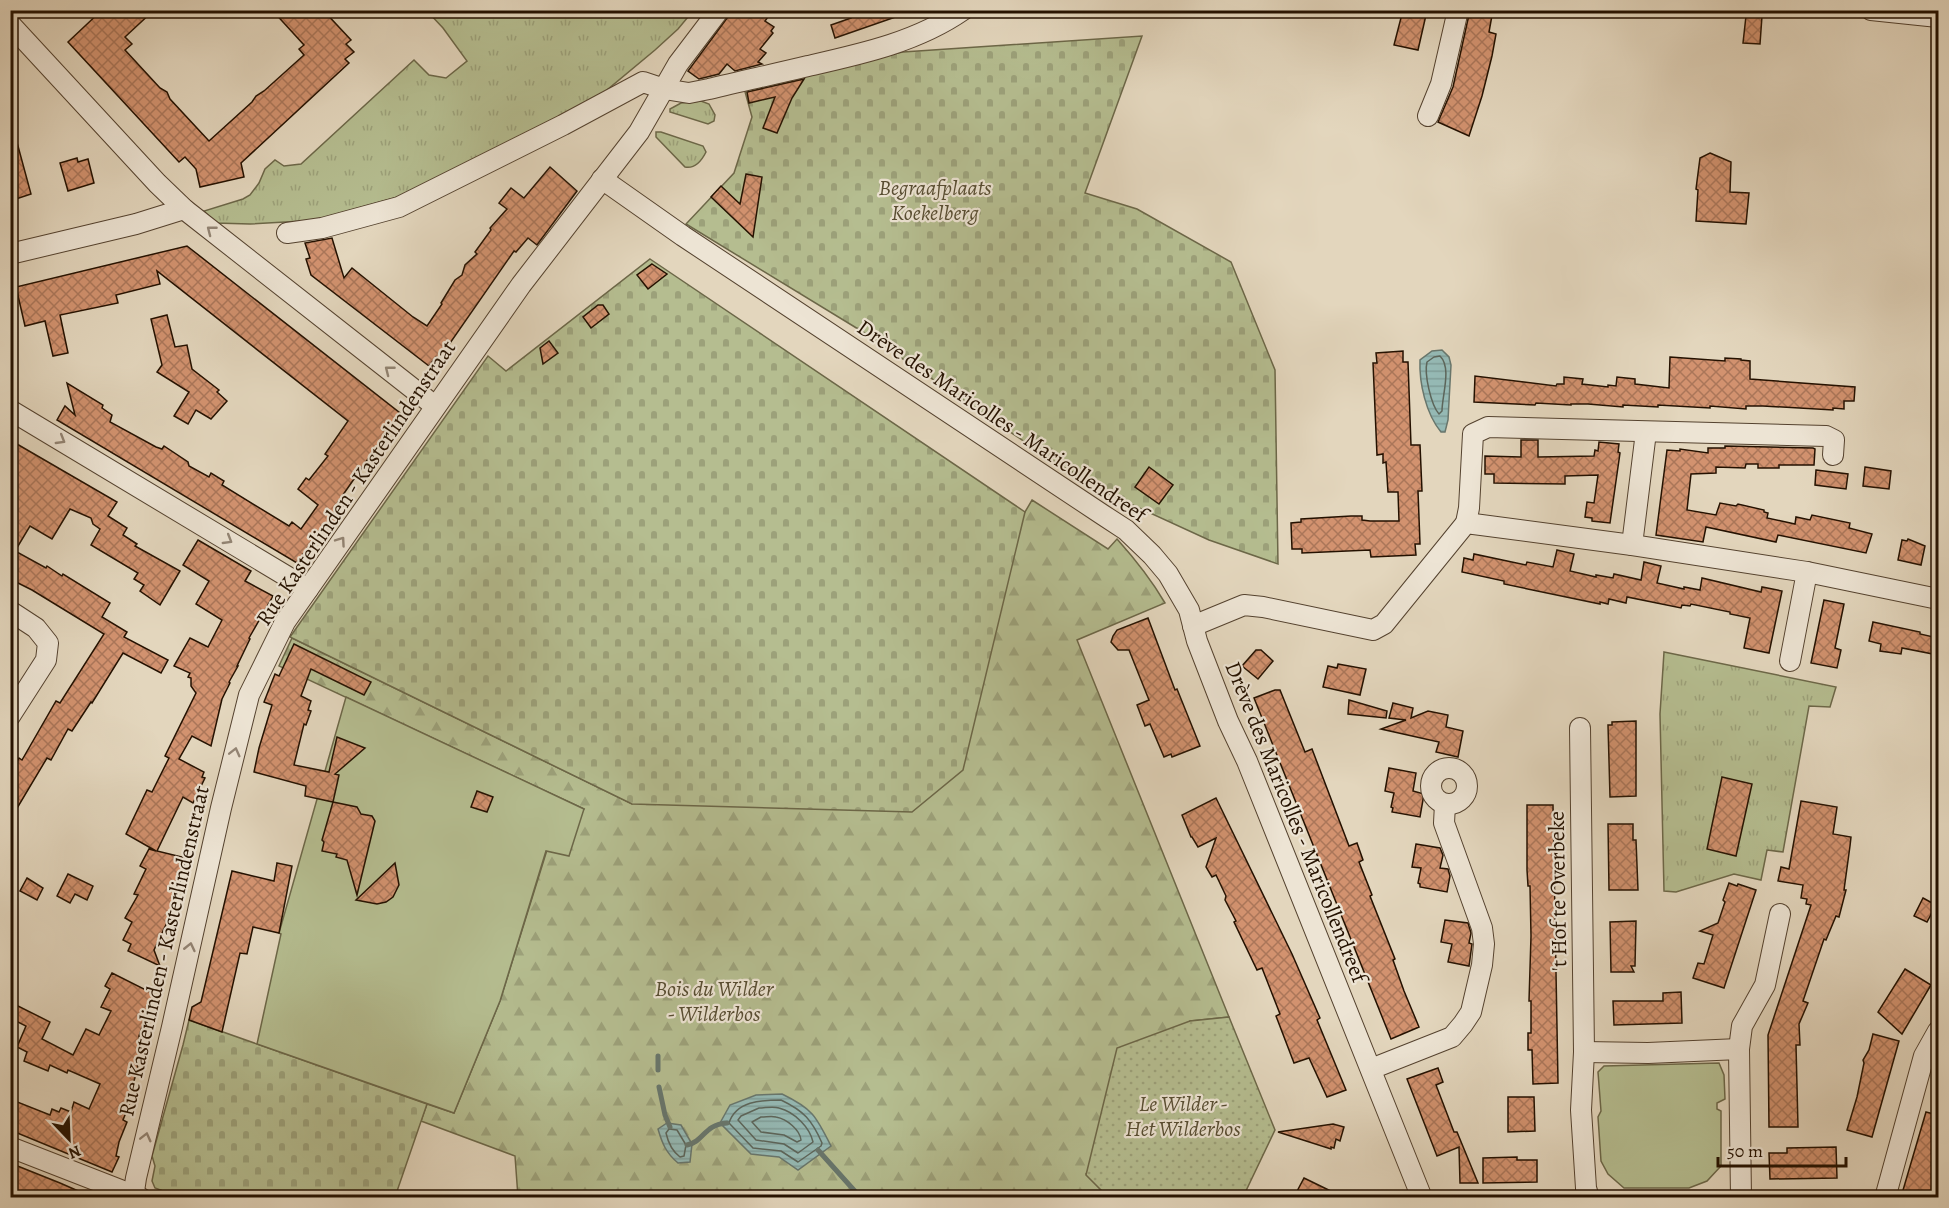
<svg xmlns="http://www.w3.org/2000/svg" width="1949" height="1208" viewBox="0 0 1949 1208" font-family="Alegreya,serif">
	<style>
		.grass { fill: url(#grass-tufts); stroke: #6c6748; stroke-width: 1.5 }
		.forest { fill: url(#forest-firs); stroke: #6c6748; stroke-width: 1.5 }
		.cemetery { fill: url(#cemetery-stones); stroke: #6c6748; stroke-width: 1.5 }
		.park { fill: #b5bd90; stroke: #6c6748; stroke-width: 1.5 }
		.garden { fill: url(#garden-dots); stroke: #6c6748; stroke-width: 1.5 }
		.water { fill: url(#water-rules); stroke: #68766c; stroke-width: 1.5 }
		.lines { fill: none; stroke-linecap: round; stroke-linejoin: round }
		.shore { stroke: #5c655a; stroke-width: 1.5 }
		.stream { stroke: #68766c; stroke-width: 5 }
		.building { fill: url(#building-cross-hatch); stroke: #241100; stroke-width: 1.5 }
		.minor-casing { stroke: #54422f; stroke-width: 22 }
		.minor { stroke: #ede4d4; stroke-width: 20 }
		.oneway { stroke: #938575 }
		.labels { text-anchor: middle; dominant-baseline: central; stroke-width: 4.5; stroke-linejoin: round; paint-order: stroke }
		.park-label { font-size: 22px; font-style: italic; fill: #574d32; stroke: #ede4d4 }
		.street-label { font-size: 22px; fill: #241100; stroke: #ede4d4 }
	</style>
	<defs>
		<pattern id="grass-tufts" width="24" height="20" patternUnits="userSpaceOnUse" patternTransform="scale(1.5)"><rect width="24" height="20" fill="#b5bd90"/><path d="M3 7l-1-3M5 7V3M7 7l1-3M15 17l-1-3M17 17v-4M19 17l1-3" fill="none" stroke="#9ca17a"/></pattern>
		<pattern id="forest-firs" width="22" height="20" patternUnits="userSpaceOnUse" patternTransform="scale(1.5)"><rect width="22" height="20" fill="#b5bd90"/><path d="M5 1l3.5 6h-7zM16 11l3.5 6h-7z" fill="#9ca17a"/></pattern>
		<pattern id="cemetery-stones" width="16" height="16" patternUnits="userSpaceOnUse" patternTransform="scale(1.5)"><rect width="16" height="16" fill="#b5bd90"/><path d="M2 7V4a2 2 0 0 1 4 0v3zM10 15v-3a2 2 0 0 1 4 0v3z" fill="#9ca17a"/></pattern>
		<pattern id="garden-dots" width="8" height="8" patternUnits="userSpaceOnUse" patternTransform="scale(1.5)"><rect width="8" height="8" fill="#b5bd90"/><path d="M2 2h.1M6 6h.1" fill="none" stroke="#9ca17a" stroke-width="1.8" stroke-linecap="round"/></pattern>
		<pattern id="water-rules" width="6" height="5" patternUnits="userSpaceOnUse" patternTransform="scale(1.5)"><rect width="6" height="5" fill="#95b9b4"/><path d="M0 2.5h6" fill="none" stroke="#809e99"/></pattern>
		<pattern id="building-cross-hatch" width="8" height="8" patternUnits="userSpaceOnUse" patternTransform="scale(1.5)"><rect width="8" height="8" fill="#d2926f"/><path d="M0 0l8 8M0 8l8-8" fill="none" stroke="#aa7659"/></pattern>
	</defs>
	<rect width="100%" height="100%" fill="#e3d6bd"/>
	<filter id="stains"><feTurbulence type="fractalNoise" baseFrequency=".00333" numOctaves="4"/><feColorMatrix values="0 0 0 0 .2 0 0 0 0 .09 0 0 0 0 .02 0 0 0 .5 -.17"/></filter>
	<radialGradient id="worn" r=".72"><stop offset=".6" stop-color="#630" stop-opacity="0"/><stop offset="1" stop-color="#630" stop-opacity=".3"/></radialGradient>
	<g class="grass">
		<polygon points="427,11 693,11 678,29 655,50 602,94 405,195 323,218 303,221 250,224 215,223 204,211 243,199 250,195 259,183 265,169 275,160 284,166 301,164 414,60 429,75 446,78 467,61 443,28"/>
		<polygon points="701,101 709,104 715,115 714,121 708,124 670,112 670,109 681,103"/>
		<path d="M656,132H661L703,146L706,152C702,160 695,169 685,167L656,137Z"/>
		<polygon points="1664,652 1836,687 1830,707 1809,706 1783,852 1767,850 1761,880 1734,874 1676,892 1664,891 1660,714"/>
	</g>
	<path class="forest" d="M1032,500L1108,549L1117,539C1135,559 1151,579 1165,603L1077,640L1229,1017L1190,1021L1086,1174L1108,1197H518L515,1156L421,1121L427,1104L454,1113L500,1001L547,850L584,809L279,666L292,638L632,804L1025,512Z"/>
	<g class="cemetery">
		<polygon points="1142,36 1085,193 1137,209 1231,262 1275,370 1278,564 1209,540 1111,495 1050,459 863,332 686,224 734,173 752,117 744,88 803,72 903,52"/>
		<polygon points="650,259 1025,512 963,770 912,812 632,804 290,637 488,356 506,371"/>
		<polygon points="189,1020 427,1104 395,1197 179,1197 155,1188 152,1181 155,1166 152,1156 183,1045"/>
	</g>
	<g class="park">
		<polygon points="346,697 584,809 569,856 546,851 500,1001 454,1113 257,1044 281,934 279,933"/>
		<polygon points="1719,1063 1724,1075 1725,1099 1717,1103 1717,1109 1721,1111 1721,1166 1707,1181 1689,1188 1624,1188 1608,1174 1601,1161 1598,1117 1601,1111 1598,1072 1604,1066"/>
	</g>
	<polygon class="garden" points="1229,1017 1275,1130 1243,1197 1108,1197 1086,1175 1117,1048 1190,1021"/>
	<g class="water">
		<path d="M1442,350L1449,357L1451,365L1448,420L1445,432H1441C1426,414 1419,383 1420,360L1432,351Z"/>
		<path d="M782,1094C813,1109 816,1116 831,1146L798,1170L779,1157L751,1154L720,1123L730,1105L756,1095Z"/>
		<path d="M667,1123L681,1125L692,1144L690,1162L678,1163C666,1153 662,1143 658,1129Z"/>
	</g>
	<g class="lines">
		<g class="shore">
			<path d="M1440,356C1452,368 1442,395 1442,411L1439,414C1431,405 1424,374 1427,362L1434,357Z"/>
			<path d="M781,1100C804,1111 812,1120 822,1143L821,1146L798,1162L781,1151L753,1148L729,1123C736,1101 761,1100 781,1100Z"/>
			<path d="M759,1108C765,1108 773,1106 779,1108C795,1112 810,1128 813,1142L798,1153L784,1144L756,1140L738,1120L741,1116Z"/>
			<path d="M761,1117C766,1117 772,1116 776,1117C787,1119 800,1130 801,1140L797,1142L784,1135L761,1132L752,1122Z"/>
			<path d="M669,1129L677,1130L686,1145L684,1156L680,1157C672,1151 668,1142 666,1133Z"/>
		</g>
		<g class="stream">
			<polyline points="658,1070 658,1056"/>
			<polyline points="659,1087 665,1115 670,1127"/>
			<path d="M687,1145C705,1141 703,1125 727,1123"/>
			<polyline points="818,1150 861,1198"/>
		</g>
	</g>
	<g class="building">
		<polygon points="102,10 154,10 125,37 132,44 125,50 160,88 167,92 170,99 209,141 252,102 256,96 264,91 304,55 299,49 304,45 272,10 323,10 351,40 346,44 354,52 345,59 349,63 241,163 244,177 200,187 196,169 185,157 179,162 68,42"/>
		<polygon points="733,10 773,10 765,21 774,27 771,31 773,33 760,49 766,53 758,62 762,64 735,71 727,64 719,74 699,79 688,71"/>
		<polygon points="848,10 910,10 910,12 835,38 831,25 851,18"/>
		<polygon points="1403,10 1419,10 1418,13 1426,15 1418,50 1394,45"/>
		<polygon points="1470,10 1493,10 1489,32 1496,34 1492,56 1482,96 1469,136 1438,122 1453,87"/>
		<polygon points="1746,16 1762,16 1760,44 1743,43"/>
		<polygon points="804,79 792,98 777,133 763,128 775,97 749,103 747,92"/>
		<polygon points="10,135 15,135 31,194 10,201"/>
		<polygon points="1710,153 1731,162 1730,192 1749,193 1746,224 1696,221 1698,190 1696,189 1700,158"/>
		<polygon points="77,158 78,162 88,159 94,183 68,191 60,163"/>
		<polygon points="550,167 577,191 537,245 528,238 516,252 514,251 439,359 436,357 429,366 311,275 306,259 310,258 305,243 332,238 344,278 352,268 413,317 427,326 442,304 441,303 455,280 462,275 465,265 477,254 475,252 491,230 490,228 507,209 499,203 511,188 524,198"/>
		<polygon points="746,174 762,177 753,237 711,197 721,186 740,204"/>
		<polygon points="187,246 400,413 338,502 346,509 329,532 322,527 297,563 57,420 65,406 75,415 67,383 103,405 102,408 112,415 110,422 156,447 162,449 164,446 188,462 189,466 209,477 211,473 224,481 222,485 289,526 292,522 301,529 318,505 298,489 306,478 309,480 328,456 325,454 348,421 157,271 160,284 116,295 118,303 60,315 68,353 53,356 45,321 25,326 16,287"/>
		<polygon points="652,264 667,274 648,289 637,275"/>
		<polygon points="598,305 603,305 609,314 591,328 583,317"/>
		<polygon points="167,315 175,347 187,345 192,369 219,390 217,392 227,401 211,419 196,410 188,424 174,416 189,392 157,372 162,365 151,319"/>
		<polygon points="549,341 558,353 543,364 540,348"/>
		<polygon points="1403,351 1403,362 1408,362 1411,445 1420,445 1422,491 1418,491 1420,544 1415,544 1416,555 1371,557 1370,550 1302,553 1302,549 1292,549 1291,523 1301,522 1301,519 1351,516 1362,516 1362,520 1370,521 1399,521 1398,492 1388,492 1386,462 1383,463 1383,454 1377,455 1373,363 1377,363 1376,353"/>
		<polygon points="1670,357 1725,361 1725,358 1741,359 1741,360 1750,361 1750,379 1855,387 1854,401 1844,401 1844,409 1833,408 1833,410 1763,406 1746,406 1746,409 1710,406 1710,408 1658,405 1658,407 1623,405 1623,407 1588,404 1571,404 1571,405 1536,403 1535,405 1474,402 1475,376 1556,386 1557,384 1564,384 1564,377 1583,379 1582,384 1608,387 1608,385 1616,386 1617,377 1635,379 1635,384 1669,388"/>
		<polygon points="10,440 117,502 108,516 127,528 123,535 137,544 135,546 180,571 160,605 140,591 144,585 134,579 138,573 91,545 100,529 93,524 91,518 70,509 52,539 30,526 15,551 46,568 47,566 62,576 63,574 110,603 102,617 127,632 124,637 168,660 161,673 123,653 92,703 91,702 72,731 68,729 51,760 47,758 10,820 10,773 19,758 22,760 56,701 60,703 104,634 32,590 10,579"/>
		<polygon points="1521,440 1538,440 1538,457 1594,456 1595,450 1598,451 1599,442 1619,444 1618,452 1620,453 1610,523 1592,521 1592,518 1585,517 1587,502 1594,503 1598,475 1565,476 1565,484 1494,483 1494,474 1485,474 1485,456 1521,457"/>
		<polygon points="1725,446 1813,448 1815,449 1814,465 1779,465 1779,468 1758,468 1758,464 1746,464 1745,468 1716,467 1716,473 1691,474 1687,510 1716,515 1720,503 1736,506 1738,504 1764,510 1764,512 1768,513 1767,518 1795,524 1796,517 1810,520 1812,515 1850,523 1849,528 1872,534 1866,553 1778,535 1776,542 1706,527 1703,542 1656,535 1667,450 1680,451 1680,449 1708,453 1708,448 1725,448"/>
		<polygon points="1149,467 1173,485 1159,504 1135,487"/>
		<polygon points="1865,467 1891,471 1889,489 1863,486"/>
		<polygon points="1816,470 1848,474 1846,489 1815,485"/>
		<polygon points="1908,539 1925,546 1921,565 1898,560 1902,540 1907,541"/>
		<polygon points="198,540 251,571 245,581 273,596 249,638 250,639 237,666 238,666 229,682 230,683 222,699 211,746 192,736 179,759 204,772 202,777 205,778 193,803 183,797 157,851 186,858 172,912 154,950 160,966 128,951 131,944 123,940 132,922 125,918 138,895 134,894 146,869 140,866 149,849 156,851 126,834 147,790 152,792 169,758 165,756 196,693 191,686 191,678 188,677 190,673 174,666 190,638 208,647 222,620 196,604 209,581 183,565"/>
		<polygon points="1557,550 1574,554 1570,571 1596,577 1596,575 1613,578 1614,574 1641,580 1644,562 1661,566 1657,583 1684,589 1684,587 1700,590 1702,578 1761,592 1762,587 1782,591 1769,653 1744,648 1750,618 1730,614 1730,612 1691,604 1690,606 1682,605 1681,608 1627,597 1626,603 1609,599 1608,604 1600,602 1600,604 1504,584 1504,581 1462,572 1464,558 1473,560 1474,554 1526,565 1527,562 1553,567"/>
		<polygon points="1824,600 1844,604 1835,648 1841,650 1837,668 1811,663"/>
		<polygon points="1148,618 1175,690 1177,689 1200,746 1172,757 1171,754 1164,757 1150,724 1145,726 1137,705 1149,700 1129,650 1118,650 1111,642 1113,636 1117,630"/>
		<polygon points="1873,622 1920,632 1920,634 1938,638 1938,655 1902,648 1901,654 1880,651 1881,644 1869,641"/>
		<polygon points="294,644 371,682 364,695 311,669 301,696 311,701 308,710 311,711 306,725 304,724 294,765 329,772 337,737 365,748 335,774 339,775 333,802 305,796 306,786 254,772 259,748 272,705 264,702 275,674 279,676"/>
		<polygon points="1256,650 1261,650 1273,661 1258,679 1242,666"/>
		<polygon points="1338,664 1366,669 1360,695 1323,687 1328,666 1337,668"/>
		<polygon points="1275,690 1280,690 1305,752 1312,749 1349,846 1357,843 1363,860 1359,862 1372,895 1370,896 1395,959 1393,960 1404,991 1419,1027 1391,1039 1254,698"/>
		<polygon points="1349,700 1387,711 1386,718 1348,714"/>
		<polygon points="1393,703 1413,708 1411,718 1428,711 1448,715 1446,727 1463,731 1458,757 1436,752 1439,742 1381,729 1406,720 1389,718"/>
		<polygon points="1636,721 1636,796 1610,797 1608,725 1612,725 1612,722"/>
		<polygon points="1389,768 1416,773 1413,791 1424,794 1420,817 1392,812 1393,808 1391,807 1394,793 1385,791"/>
		<polygon points="1722,777 1752,784 1736,856 1707,849"/>
		<polygon points="477,791 493,797 487,812 471,807"/>
		<polygon points="1216,798 1292,954 1320,1018 1317,1020 1346,1090 1327,1097 1309,1058 1294,1063 1276,1016 1280,1014 1262,968 1257,970 1234,922 1236,921 1225,900 1226,896 1216,875 1212,877 1206,867 1216,838 1198,847 1192,837 1191,837 1182,815"/>
		<polygon points="1801,801 1837,807 1833,834 1851,837 1850,846 1844,890 1846,890 1839,917 1836,916 1826,940 1824,939 1803,1001 1808,1003 1799,1024 1800,1045 1796,1045 1798,1127 1769,1127 1768,1035 1811,905 1806,904 1807,899 1801,898 1803,885 1778,881 1781,867 1789,869"/>
		<polygon points="333,802 357,807 361,814 372,816 375,821 357,895 347,860 336,857 337,854 322,851 324,842 322,840"/>
		<polygon points="1527,805 1553,805 1558,1083 1533,1084 1532,1050 1528,1050 1528,1033 1531,1033 1531,1001 1529,1001 1531,936 1530,886 1528,886 1527,870"/>
		<polygon points="1608,824 1633,824 1633,840 1636,840 1638,890 1609,890"/>
		<polygon points="1416,844 1440,848 1443,855 1440,868 1448,869 1450,876 1447,892 1420,887 1420,884 1418,883 1421,868 1412,867"/>
		<polygon points="277,863 292,866 279,933 253,927 247,954 240,953 222,1032 189,1020 192,1007 201,1002 232,871 274,881"/>
		<polygon points="395,863 399,885 393,897 386,902 377,904 356,900"/>
		<polygon points="68,874 93,886 87,900 75,894 70,903 57,896"/>
		<polygon points="27,878 43,888 37,900 20,891"/>
		<polygon points="1729,883 1737,886 1738,884 1756,890 1724,988 1693,978 1698,963 1704,964 1713,935 1700,931 1718,923 1725,902 1723,900"/>
		<polygon points="1923,898 1936,905 1927,922 1914,916"/>
		<polygon points="1445,920 1468,923 1471,933 1469,943 1472,944 1469,966 1448,962 1452,944 1441,942"/>
		<polygon points="1636,921 1635,966 1631,966 1634,972 1611,972 1610,922"/>
		<polygon points="1905,969 1931,985 1902,1034 1878,1012"/>
		<polygon points="112,973 154,994 139,1036 139,1040 143,1042 137,1065 138,1068 127,1103 129,1105 123,1120 127,1122 119,1142 116,1156 119,1157 112,1172 10,1130 10,1099 50,1115 52,1109 59,1112 61,1108 71,1112 74,1102 89,1109 100,1084 68,1070 67,1073 50,1065 48,1071 24,1061 27,1052 17,1047 26,1026 10,1018 10,1002 50,1022 42,1039 73,1055 86,1029 99,1035 111,1011 101,1007 110,989 105,986"/>
		<polygon points="1681,992 1682,1023 1614,1025 1613,1001 1663,1001 1663,993"/>
		<polygon points="1873,1034 1899,1041 1872,1137 1847,1130 1857,1097 1864,1063 1863,1060 1869,1050"/>
		<polygon points="1438,1068 1443,1082 1436,1085 1454,1132 1457,1132 1478,1183 1460,1183 1459,1147 1437,1156 1407,1079"/>
		<polygon points="1508,1097 1534,1097 1535,1131 1508,1132"/>
		<polygon points="1926,1112 1938,1115 1938,1197 1901,1197"/>
		<polygon points="1333,1124 1344,1127 1340,1141 1336,1139 1334,1148 1331,1147 1331,1149 1278,1132"/>
		<polygon points="1836,1147 1837,1178 1770,1179 1769,1153 1787,1153 1787,1148"/>
		<polygon points="1517,1157 1517,1160 1537,1160 1537,1182 1483,1183 1483,1158"/>
		<polygon points="10,1163 60,1183 92,1197 25,1197 10,1192"/>
		<polygon points="1304,1178 1343,1197 1294,1197"/>
	</g>
	<g class="lines">
		<defs>
			<g id="minor">
				<polyline points="1871,10 1938,17"/>
				<polyline points="10,24 157,183 184,209 435,406"/>
				<polyline points="1428,116 1441,84 1458,10"/>
				<polyline points="602,179 683,236 1103,515 1126,530 1152,555 1168,574 1189,610 1197,641 1228,721 1247,761 1422,1198"/>
				<path d="M287,233L322,228L399,207L563,125L643,82L664,89L689,93L709,89C742,81 775,74 808,66C861,54 917,42 963,10"/>
				<polyline points="10,254 136,224 184,209"/>
				<polyline points="10,410 308,589"/>
				<polyline points="1466,523 1469,508 1473,434 1488,427 1826,436 1834,440 1833,455"/>
				<polyline points="1632,545 1646,432"/>
				<polyline points="10,611 36,628 48,643 46,660 10,716"/>
				<polyline points="1193,626 1244,605 1263,607 1373,630 1384,624 1466,523 1632,545 1807,572 1938,599"/>
				<polyline points="1790,661 1807,572"/>
				<polyline points="1580,728 1584,1052 1581,1110 1586,1188 1589,1198"/>
				<circle cx="1449" cy="786" r="18"/>
				<polyline points="1584,1052 1648,1053 1739,1049"/>
				<polyline points="1371,1069 1452,1037 1463,1024 1471,1012 1482,965 1484,944 1482,928 1444,823 1445,804"/>
				<polyline points="10,1147 141,1198"/>
				<polyline points="133,1198 136,1178 172,1027 221,808 249,695 285,622 521,285 639,132 678,64 719,10"/>
				<polyline points="1741,1198 1739,1049 1742,1026 1765,985 1780,914"/>
				<polyline points="1885,1198 1924,1056 1938,1031"/>
			</g>
		</defs>
		<use href="#minor" class="minor-casing"/>
		<use href="#minor" class="minor"/>
	</g>
	<defs><path id="oneway-chevron" d="M-2-3.5L2.5 0L-2 3.5" fill="none" stroke-width="1.6" stroke-linecap="round" stroke-linejoin="round" transform="scale(1.5)"/></defs>
	<g class="oneway">
		<use href="#oneway-chevron" transform="translate(211 230) rotate(-142)"/>
		<use href="#oneway-chevron" transform="translate(389 370) rotate(-142)"/>
		<use href="#oneway-chevron" transform="translate(61 440) rotate(31)"/>
		<use href="#oneway-chevron" transform="translate(228 540) rotate(31)"/>
		<use href="#oneway-chevron" transform="translate(341 541) rotate(-55)"/>
		<use href="#oneway-chevron" transform="translate(235 752) rotate(-76)"/>
		<use href="#oneway-chevron" transform="translate(190 947) rotate(-77)"/>
		<use href="#oneway-chevron" transform="translate(146 1137) rotate(-76)"/>
	</g>
	<g class="labels">
		<g class="park-label">
			<text x="935" y="188">Begraafplaats<tspan x="935" dy="25">Koekelberg</tspan></text>
			<text x="714" y="989">Bois du Wilder<tspan x="714" dy="25">- Wilderbos</tspan></text>
			<text x="1183" y="1104">Le Wilder -<tspan x="1183" dy="25">Het Wilderbos</tspan></text>
		</g>
		<g class="street-label">
			<text transform="translate(1002 421) rotate(34)">Drève des Maricolles - Maricollendreef</text>
			<text transform="translate(356 483) rotate(-56)">Rue Kasterlinden - Kasterlindenstraat</text>
			<text transform="translate(1296 822) rotate(68)">Drève des Maricolles - Maricollendreef</text>
			<text transform="translate(1558 891) rotate(-91)">'t Hof te Overbeke</text>
			<text transform="translate(164 951) rotate(-77)">Rue Kasterlinden - Kasterlindenstraat</text>
		</g>
	</g>
	<rect width="1949" height="1208" fill="none" stroke="#e3d6bd" stroke-width="36"/>
	<rect x="12" y="12" width="1925" height="1184" fill="none" stroke="#241100" stroke-width="3"/>
	<rect x="18" y="18" width="1913" height="1172" fill="none" stroke="#241100" stroke-width="1.5"/>
	<g transform="translate(69 1139) rotate(157)" stroke="#ede4d4" stroke-width="4.5" paint-order="stroke">
	<path d="M0-4.5L10 22L0 15L-10 22Z" fill="#241100"/>
	<text y="-9" font-size="16" font-weight="bold" text-anchor="middle" fill="#241100">N</text>
	</g>
	<path d="M1718 1157v9h128v-9" fill="none" stroke="#241100" stroke-width="3"/>
	<text x="1727" y="1157" font-size="18" fill="#241100" stroke="#ede4d4" stroke-width="4.5" paint-order="stroke">50 m</text>
	<rect width="100%" height="100%" filter="url(#stains)"/>
	<rect width="100%" height="100%" fill="url(#worn)"/>
</svg>
